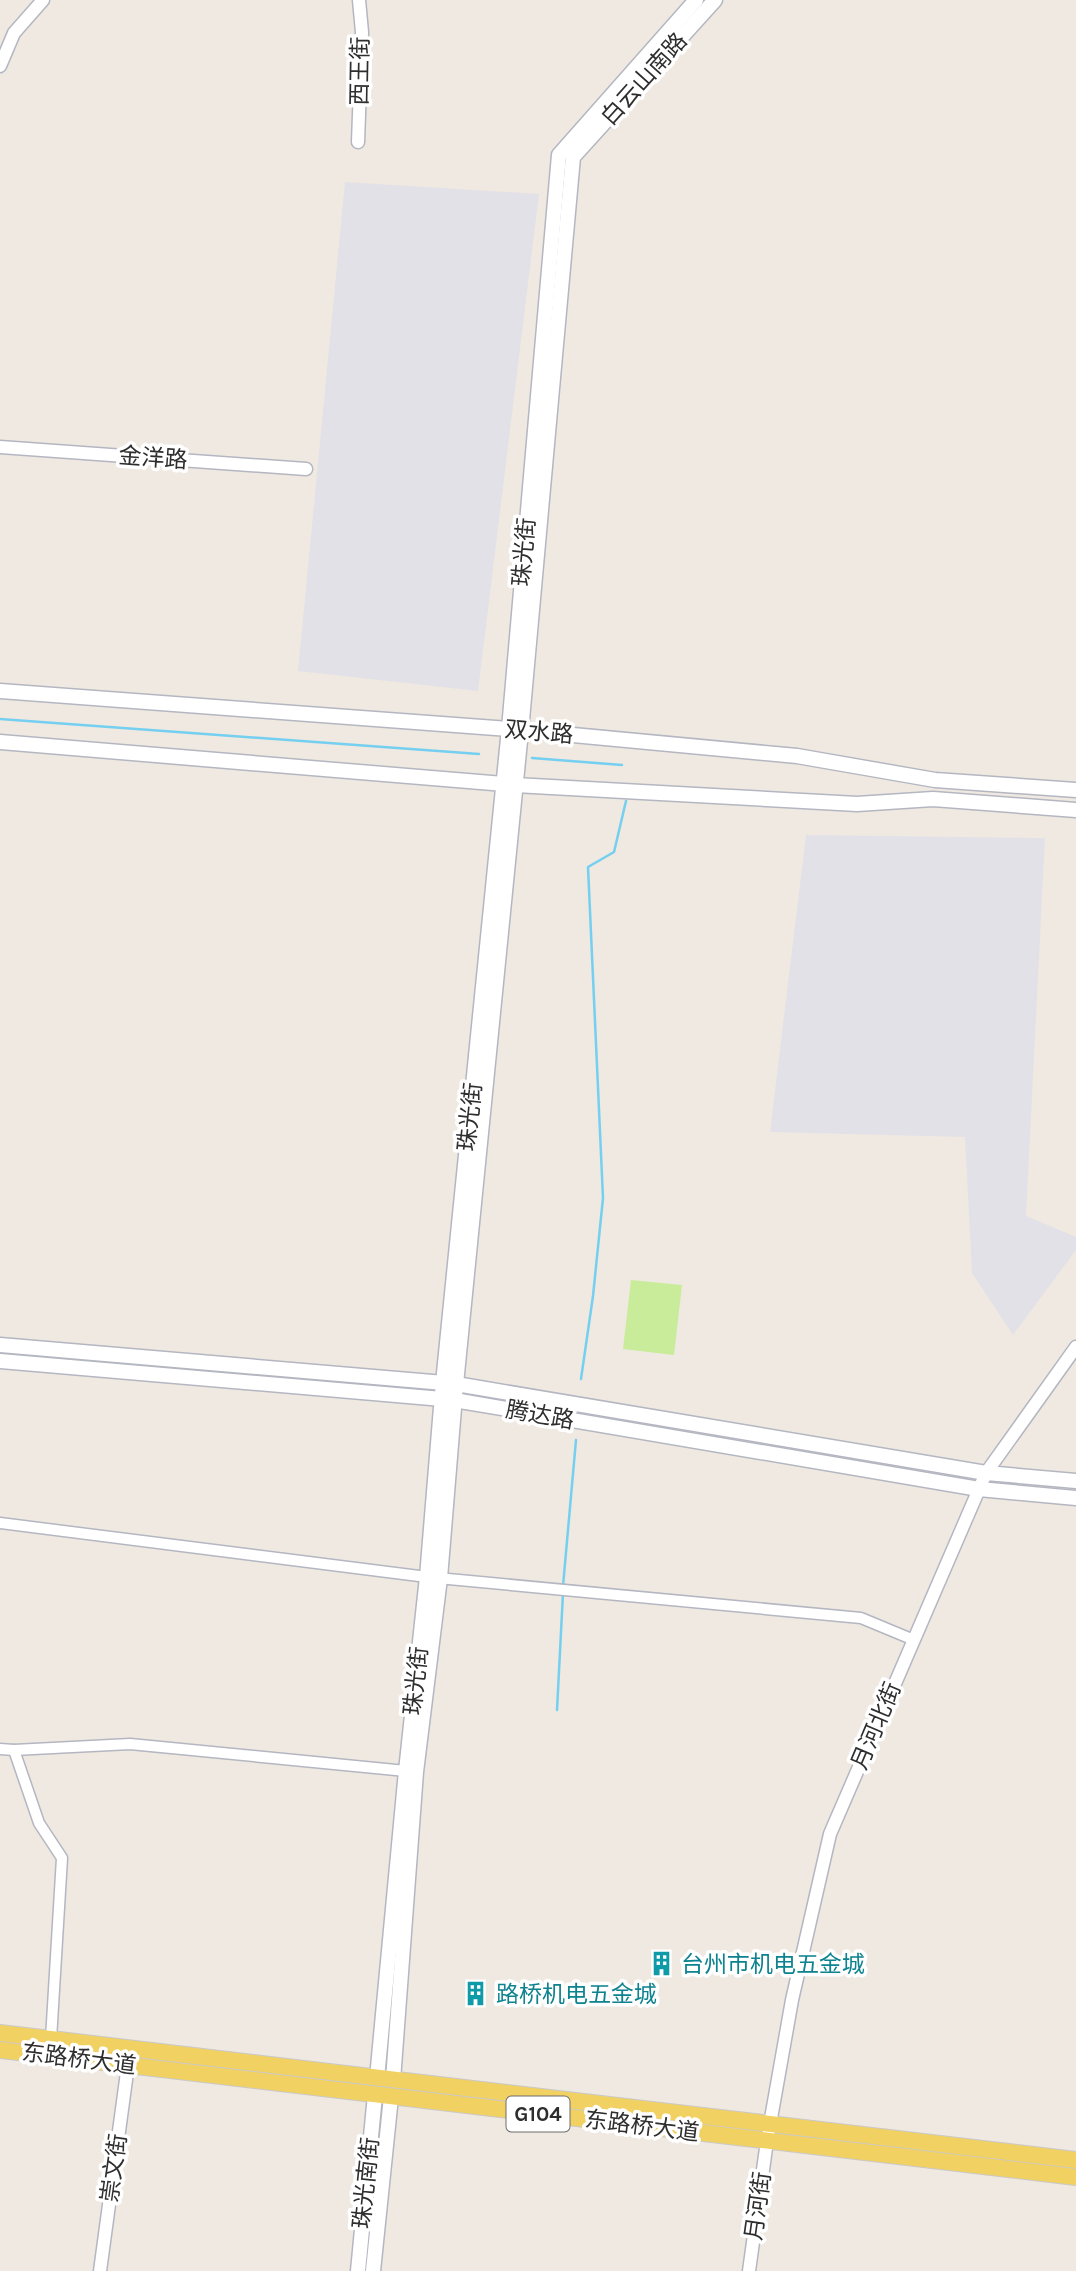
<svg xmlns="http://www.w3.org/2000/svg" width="1076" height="2271" viewBox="0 0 1076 2271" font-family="Karla,'Noto Sans SC',sans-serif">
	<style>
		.industrial { fill: #e3e1e8 }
		.pitch { fill: #c9ec9a }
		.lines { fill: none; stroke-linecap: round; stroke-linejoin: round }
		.stream { stroke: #75cff0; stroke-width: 2.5 }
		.minor-casing { stroke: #b4b7c1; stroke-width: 13 }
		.tertiary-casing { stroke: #b4b7c1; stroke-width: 15 }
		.secondary-casing { stroke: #b4b7c1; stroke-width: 17 }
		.primary-casing { stroke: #c9c9c9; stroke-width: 18 }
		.minor { stroke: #fff; stroke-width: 10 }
		.tertiary { stroke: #fff; stroke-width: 12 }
		.secondary { stroke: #fff; stroke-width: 14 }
		.primary { stroke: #f2d163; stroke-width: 16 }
		.labels { text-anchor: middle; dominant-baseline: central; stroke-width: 7; stroke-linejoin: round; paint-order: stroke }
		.shield { fill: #fff; stroke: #6d6d6d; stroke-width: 2 }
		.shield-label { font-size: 21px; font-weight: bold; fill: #2e2e2e }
		.street-label { font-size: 23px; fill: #2e2e2e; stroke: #fff }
		.culture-label { font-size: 23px; fill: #0d838f; stroke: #fff; text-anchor: start }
	</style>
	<rect width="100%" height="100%" fill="#efe9e1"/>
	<g class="industrial">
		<polygon points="345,182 539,194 478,691 298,671"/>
		<polygon points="806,835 1045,838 1026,1216 1076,1237 1076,1250 1013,1335 972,1273 965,1137 770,1132"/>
	</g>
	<polygon class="pitch" points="631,1280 682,1285 674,1355 623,1349"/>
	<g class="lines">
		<g class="stream">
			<polyline points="0,719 479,754"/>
			<polyline points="532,758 622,765"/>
			<polyline points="581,1379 593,1296 603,1198 588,867 614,852 626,801"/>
			<polyline points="563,1586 576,1440"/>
			<polyline points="557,1710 563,1593"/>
		</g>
		<defs>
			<g id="minor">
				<polyline points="0,1523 427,1577 861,1618 914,1640"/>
				<polyline points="0,1749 14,1750 130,1744 406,1771"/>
				<polyline points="14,1750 39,1823 62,1858 51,2039"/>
			</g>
			<g id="tertiary">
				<polyline points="0,66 14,33 43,0"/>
				<polyline points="358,142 362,32 359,0"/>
				<polyline points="0,447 306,469"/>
				<polyline points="100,2271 128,2065"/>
				<polyline points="749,2271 767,2141 792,2000 830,1834 986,1473 1076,1347"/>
			</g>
			<g id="secondary">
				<polyline points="0,691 509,729 797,756 935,780 1076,790"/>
				<polyline points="0,742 515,785 857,804 933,799 1076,810"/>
				<polyline points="0,1345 456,1384 986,1473 1076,1481"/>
				<polyline points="0,1361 454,1400 979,1489 1076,1498"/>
				<polyline points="377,2078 406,1771 427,1577 443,1383 509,729 559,155 696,0"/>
				<polyline points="393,2080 416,1772 440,1578 456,1384 521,731 573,157 715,0"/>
				<polyline points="358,2271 375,2095"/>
				<polyline points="373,2271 391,2097"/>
			</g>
			<g id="primary">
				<polyline points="0,2033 1076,2160"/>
				<polyline points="0,2050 1076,2177"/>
			</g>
		</defs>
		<use href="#minor" class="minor-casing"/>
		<use href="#tertiary" class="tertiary-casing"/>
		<use href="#secondary" class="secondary-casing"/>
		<use href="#primary" class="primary-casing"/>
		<use href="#minor" class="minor"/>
		<use href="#tertiary" class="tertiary"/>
		<use href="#secondary" class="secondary"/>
		<use href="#primary" class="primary"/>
	</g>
	<defs>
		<symbol id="building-bare" viewBox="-9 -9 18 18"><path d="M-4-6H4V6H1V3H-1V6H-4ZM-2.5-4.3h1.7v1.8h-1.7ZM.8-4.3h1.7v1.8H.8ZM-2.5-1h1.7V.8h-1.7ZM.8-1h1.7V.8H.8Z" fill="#0f9aa8" stroke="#fff" stroke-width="2.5" paint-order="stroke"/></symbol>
	</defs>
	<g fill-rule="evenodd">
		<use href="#building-bare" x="644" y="1946" width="35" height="35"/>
		<use href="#building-bare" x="458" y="1976" width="35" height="35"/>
	</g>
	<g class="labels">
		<rect class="shield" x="506.5" y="2096.5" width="63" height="35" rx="5"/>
		<g class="shield-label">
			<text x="538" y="2114">G104</text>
		</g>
		<g class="street-label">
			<text transform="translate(360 71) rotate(-89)">西王街</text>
			<text transform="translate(644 79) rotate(-48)">白云山南路</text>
			<text transform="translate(153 458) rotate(4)">金洋路</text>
			<text transform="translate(524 552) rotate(-85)">珠光街</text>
			<text transform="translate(539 732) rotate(5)">双水路</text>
			<text transform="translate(470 1117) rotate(-84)">珠光街</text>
			<text transform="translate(540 1415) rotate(10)">腾达路</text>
			<text transform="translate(416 1681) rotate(-84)">珠光街</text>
			<text transform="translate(876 1726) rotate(-67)">月河北街</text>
			<text transform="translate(79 2059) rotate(7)">东路桥大道</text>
			<text transform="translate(642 2126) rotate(7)">东路桥大道</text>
			<text transform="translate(114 2168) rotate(-82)">崇文街</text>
			<text transform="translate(366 2183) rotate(-84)">珠光南街</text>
			<text transform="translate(758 2206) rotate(-82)">月河街</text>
		</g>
		<g class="culture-label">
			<text x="681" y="1964">台州市机电五金城</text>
			<text x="496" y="1994">路桥机电五金城</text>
		</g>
	</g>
</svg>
